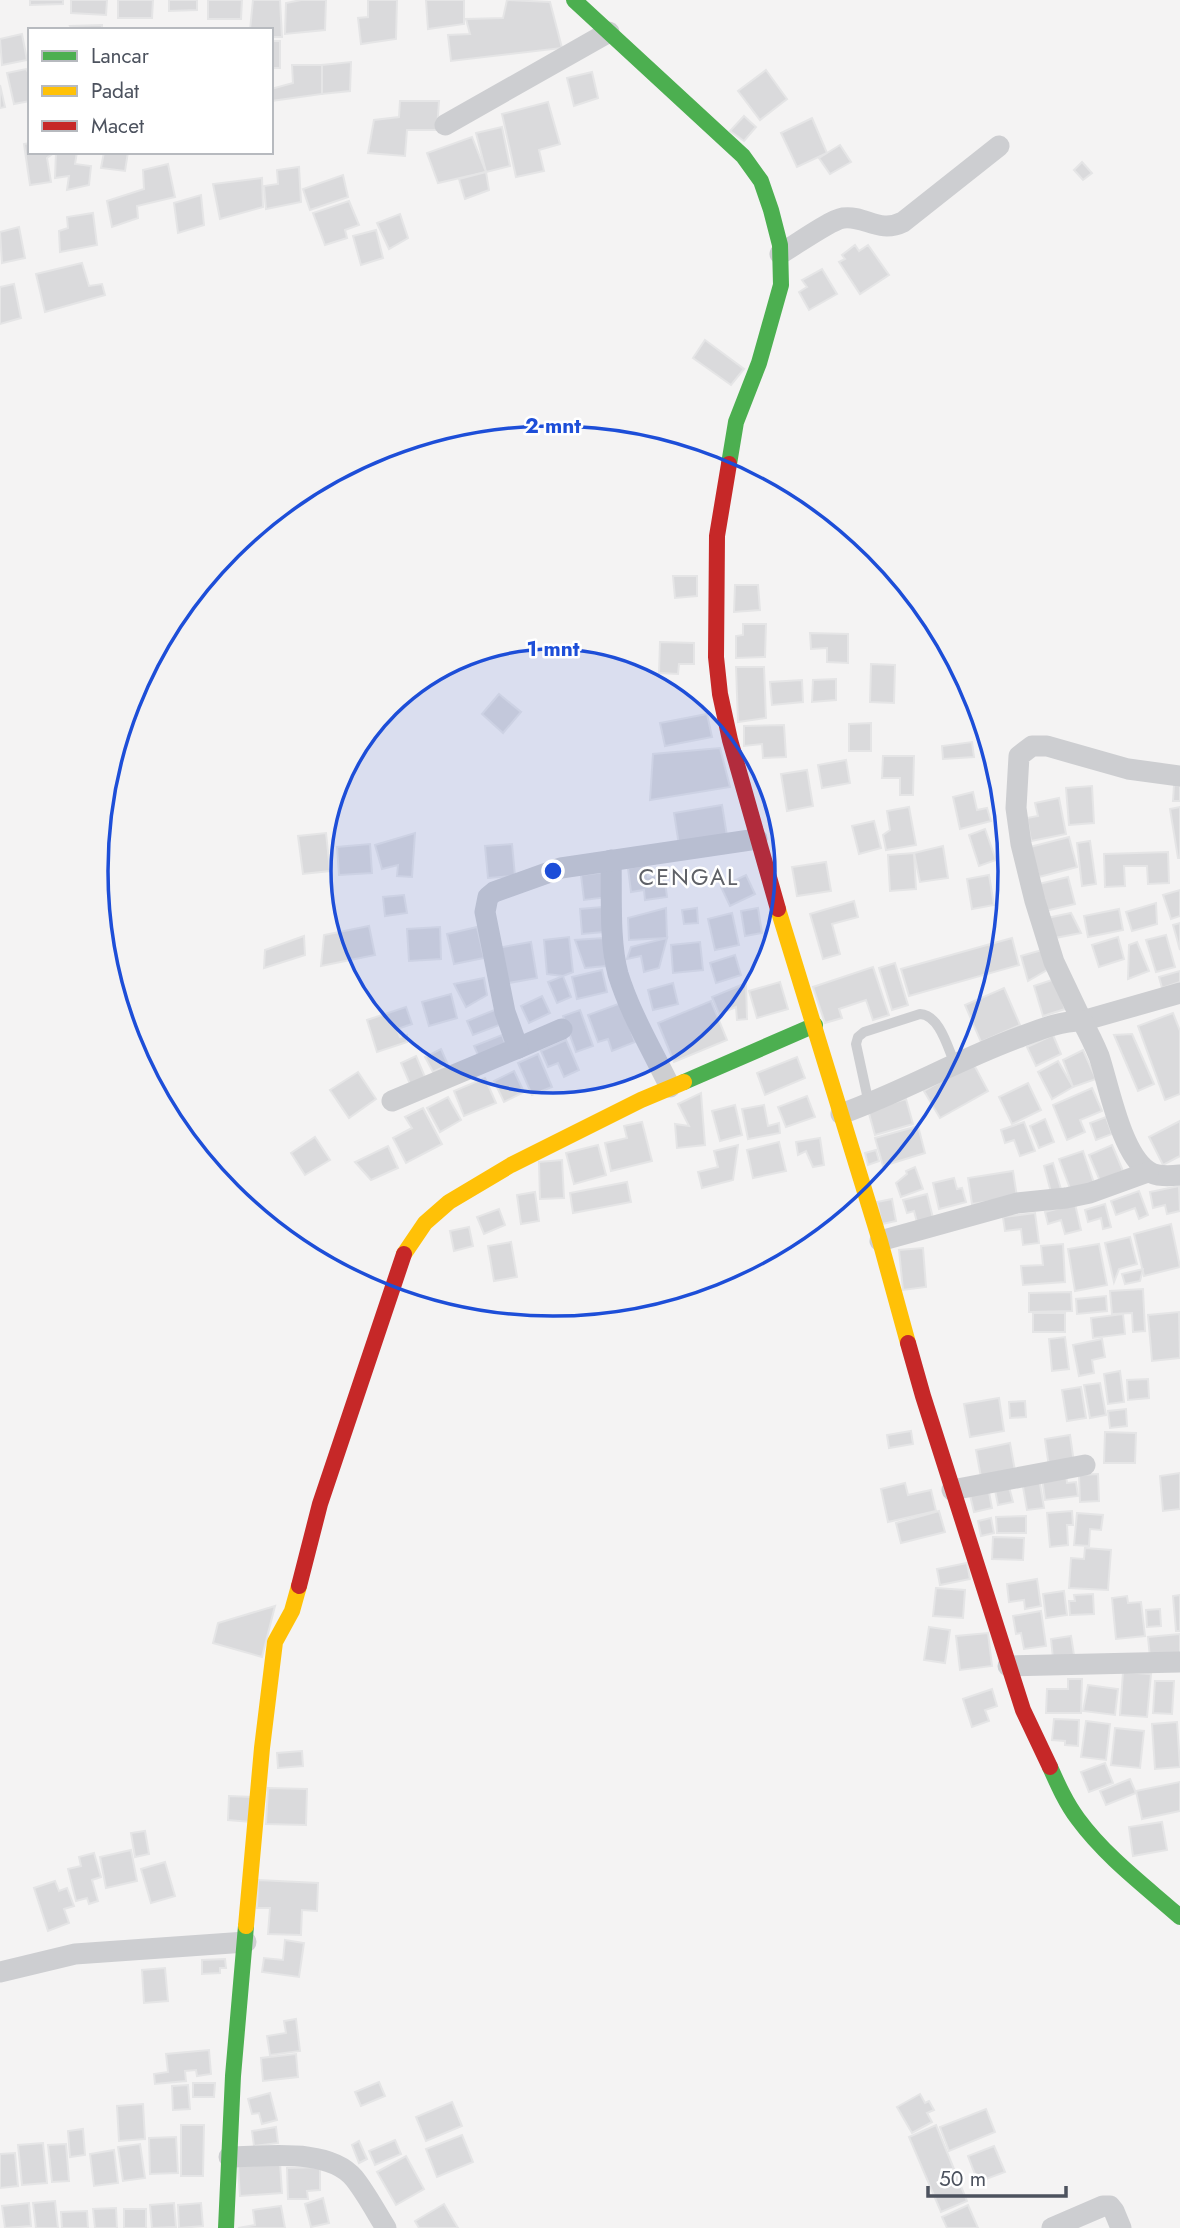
<svg xmlns="http://www.w3.org/2000/svg" width="1180" height="2228" viewBox="0 0 1180 2228" font-family="Jost,sans-serif">
	<style>
		.building { fill: #dadadc; stroke: #e5e5e6; stroke-width: 2 }
		.lines { fill: none; stroke-linecap: round; stroke-linejoin: round }
		.lane { stroke: #cdced1; stroke-width: 10 }
		.street { stroke: #cdced1; stroke-width: 21 }
		.fast { stroke: #4caf50; stroke-width: 16 }
		.slow { stroke: #ffc107; stroke-width: 16 }
		.jam { stroke: #c62828; stroke-width: 16 }
		.ring { fill: none; stroke: #1d4ed8; stroke-width: 3.5 }
		.labels { text-anchor: middle; dominant-baseline: central; stroke-width: 5; stroke-linejoin: round; paint-order: stroke }
		.quarter-label { font-size: 23px; letter-spacing: 2px; fill: #5f6167; stroke: #fff }
		.centre { fill: #1d4ed8; stroke: #fff; stroke-width: 3.5 }
		.ring-label { font-size: 21px; text-anchor: middle; font-weight: bold; fill: #1d4ed8; stroke: #fff; stroke-width: 5; stroke-linejoin: round; paint-order: stroke }
	</style>
	<rect width="100%" height="100%" fill="#f4f3f3"/>
	<g class="building">
		<polygon points="30,0 63,0 63,4 30,5"/>
		<polygon points="71,0 107,0 106,15 71,13"/>
		<polygon points="118,0 153,0 152,18 118,18"/>
		<polygon points="169,0 197,0 197,10 169,11"/>
		<polygon points="208,0 242,0 241,19 208,19"/>
		<polygon points="253,0 280,0 282,37 271,37 271,30 250,30"/>
		<polygon points="301,0 326,0 325,30 285,34 286,3"/>
		<polygon points="368,0 397,0 396,39 361,44 358,18 368,17"/>
		<polygon points="426,0 464,0 464,24 428,29"/>
		<polygon points="507,0 550,2 562,48 451,61 448,35 470,34 466,19 503,18"/>
		<polygon points="102,25 102,30 72,30 70,26"/>
		<polygon points="22,34 27,60 2,65 0,39"/>
		<rect x="271" y="41" width="9" height="27"/>
		<polygon points="351,62 350,91 322,94 322,65"/>
		<polygon points="292,65 322,65 322,94 271,101 271,89 293,83"/>
		<polygon points="26,69 30,75 30,101 14,104 7,73"/>
		<polygon points="766,70 787,99 760,120 738,91"/>
		<polygon points="592,72 598,98 574,106 567,78"/>
		<polygon points="0,85 5,107 0,108"/>
		<polygon points="400,101 439,101 437,130 407,130 405,156 368,153 374,120 399,117"/>
		<polygon points="548,102 560,144 539,150 544,171 516,177 502,114"/>
		<polygon points="744,116 756,127 744,141 730,131"/>
		<polygon points="812,118 827,153 797,167 781,133"/>
		<polygon points="502,127 510,166 486,172 476,133"/>
		<polygon points="472,137 486,172 438,183 427,153"/>
		<polygon points="30,143 30,152 55,152 47,158 51,182 30,185 24,144"/>
		<polygon points="840,145 851,162 830,174 819,158"/>
		<polygon points="56,152 77,152 75,164 91,166 89,185 67,190 69,176 55,178"/>
		<polygon points="104,152 128,152 125,171 101,168"/>
		<polygon points="1082,162 1092,173 1083,180 1074,170"/>
		<polygon points="168,164 175,197 137,206 138,218 112,227 107,201 144,189 143,170"/>
		<polygon points="299,167 301,202 266,209 264,186 278,184 277,170"/>
		<polygon points="486,172 489,190 465,199 459,179"/>
		<polygon points="343,175 348,197 310,210 303,189"/>
		<polygon points="262,178 263,207 220,219 213,184"/>
		<polygon points="201,195 204,225 178,233 174,203"/>
		<polygon points="349,201 359,225 345,230 347,238 325,245 313,213"/>
		<polygon points="93,213 97,245 60,252 59,231 68,228 67,217"/>
		<polygon points="400,214 408,238 389,249 377,223"/>
		<polygon points="19,227 25,258 2,263 0,232"/>
		<polygon points="376,230 383,258 361,265 353,236"/>
		<polygon points="855,245 859,251 868,245 889,275 860,294 839,262 845,259 842,255"/>
		<polygon points="82,263 89,286 102,284 105,295 45,312 36,274"/>
		<polygon points="822,269 837,294 809,310 799,292 807,287 802,280"/>
		<polygon points="14,284 21,318 0,324 0,287"/>
		<polygon points="705,340 744,369 731,385 693,358"/>
		<polygon points="673,576 697,576 697,596 675,598"/>
		<polygon points="735,585 758,585 760,610 734,612"/>
		<polygon points="743,624 766,624 765,657 736,658 736,636 743,635"/>
		<polygon points="810,633 848,634 848,663 827,662 827,648 811,649"/>
		<polygon points="660,642 694,643 694,664 679,664 678,674 659,673"/>
		<polygon points="871,664 895,665 894,703 870,702"/>
		<polygon points="736,667 764,667 766,718 738,722"/>
		<polygon points="836,679 836,700 812,702 813,680"/>
		<polygon points="802,680 803,702 772,705 770,682"/>
		<polygon points="499,694 521,712 503,733 482,714"/>
		<polygon points="707,714 712,737 665,746 660,723"/>
		<polygon points="871,723 871,751 849,751 849,724"/>
		<polygon points="784,725 786,757 763,758 762,744 744,746 744,726"/>
		<polygon points="972,742 974,757 943,759 942,746"/>
		<polygon points="720,748 730,787 650,800 653,754"/>
		<polygon points="883,756 914,756 913,795 900,795 900,778 882,778"/>
		<polygon points="846,760 850,783 822,788 818,765"/>
		<polygon points="807,770 813,806 787,811 781,774"/>
		<polygon points="1174,785 1180,786 1180,801 1173,801"/>
		<polygon points="1092,786 1094,823 1069,825 1066,788"/>
		<polygon points="973,792 977,810 987,808 991,821 960,829 953,797"/>
		<polygon points="1059,798 1066,834 1031,841 1027,818 1038,816 1035,803"/>
		<polygon points="722,805 727,836 679,845 674,813"/>
		<polygon points="909,807 916,845 886,850 883,835 890,830 887,811"/>
		<polygon points="1180,807 1180,858 1178,858 1170,809"/>
		<polygon points="874,821 881,848 859,854 852,826"/>
		<polygon points="985,829 996,860 979,866 969,835"/>
		<polygon points="326,833 330,871 303,874 298,836"/>
		<polygon points="415,833 412,877 397,876 398,865 382,869 375,845"/>
		<polygon points="1069,837 1077,867 1039,877 1030,847"/>
		<polygon points="1090,841 1096,884 1082,886 1077,843"/>
		<polygon points="370,844 372,873 339,875 337,847"/>
		<polygon points="512,844 515,876 488,878 485,846"/>
		<polygon points="943,846 948,878 920,882 914,853"/>
		<polygon points="1168,852 1169,883 1148,884 1147,866 1124,866 1125,886 1105,887 1104,854"/>
		<polygon points="914,853 916,889 890,891 888,855"/>
		<polygon points="826,862 831,891 797,896 792,867"/>
		<polygon points="646,865 648,877 664,874 667,897 645,900 644,890 631,892 628,868"/>
		<polygon points="605,872 608,897 584,900 581,875"/>
		<polygon points="746,875 755,894 730,906 721,887"/>
		<polygon points="989,875 994,905 972,909 967,879"/>
		<polygon points="1068,877 1075,904 1045,911 1039,884"/>
		<polygon points="1180,890 1180,916 1171,919 1163,895"/>
		<polygon points="404,895 407,913 385,916 383,897"/>
		<polygon points="854,901 858,917 832,924 840,954 823,959 810,914"/>
		<polygon points="1156,903 1157,924 1132,931 1126,912"/>
		<polygon points="602,907 604,932 582,934 580,909"/>
		<polygon points="666,908 667,938 629,940 628,918"/>
		<polygon points="697,908 698,923 684,924 682,910"/>
		<polygon points="758,908 762,933 745,936 741,911"/>
		<polygon points="1119,909 1123,930 1088,937 1084,916"/>
		<polygon points="732,913 739,945 715,950 708,919"/>
		<polygon points="1071,913 1081,933 1055,938 1047,918"/>
		<polygon points="1180,923 1180,950 1173,925"/>
		<polygon points="369,926 375,955 321,966 324,935"/>
		<polygon points="440,927 441,959 409,961 407,929"/>
		<polygon points="477,927 484,958 454,964 447,934"/>
		<polygon points="1166,935 1175,967 1156,972 1146,940"/>
		<polygon points="304,936 305,955 264,968 265,950"/>
		<polygon points="569,937 573,972 563,976 547,974 544,940"/>
		<polygon points="1118,937 1124,959 1099,967 1092,945"/>
		<polygon points="604,938 606,966 585,968 575,940"/>
		<polygon points="667,938 659,968 644,972 641,956 627,959 631,947"/>
		<polygon points="1012,938 1019,965 909,996 901,969"/>
		<polygon points="531,942 537,978 503,984 497,948"/>
		<polygon points="700,942 703,970 673,973 671,945"/>
		<polygon points="1137,942 1149,971 1128,979 1129,945"/>
		<polygon points="1042,950 1047,970 1028,981 1021,956"/>
		<polygon points="735,955 741,975 716,983 710,963"/>
		<polygon points="895,963 908,1005 892,1010 879,968"/>
		<polygon points="873,967 889,1015 873,1020 866,1000 839,1009 842,1018 825,1023 813,987"/>
		<polygon points="602,970 607,992 577,999 572,977"/>
		<polygon points="1180,971 1180,982 1162,988 1159,977"/>
		<polygon points="563,976 571,997 557,1003 548,982"/>
		<polygon points="484,978 487,995 466,1007 454,984"/>
		<polygon points="1055,979 1065,1009 1043,1016 1034,986"/>
		<polygon points="780,982 788,1009 757,1018 749,991"/>
		<polygon points="673,983 678,1004 653,1010 648,990"/>
		<polygon points="746,983 747,1019 737,1020 736,1007 719,1014 712,997"/>
		<polygon points="1004,988 1020,1025 981,1042 965,1005"/>
		<polygon points="451,994 457,1018 429,1026 422,1002"/>
		<polygon points="542,996 550,1013 529,1023 521,1006"/>
		<polygon points="711,1001 727,1040 674,1062 658,1023"/>
		<polygon points="621,1003 635,1042 612,1051 608,1039 598,1042 588,1015"/>
		<polygon points="406,1007 412,1024 397,1029 400,1037 407,1035 407,1042 377,1052 367,1020"/>
		<polygon points="497,1009 502,1024 473,1035 467,1021"/>
		<polygon points="580,1010 593,1046 576,1052 563,1016"/>
		<polygon points="1173,1013 1180,1031 1180,1094 1165,1100 1138,1026"/>
		<polygon points="1132,1034 1154,1084 1138,1091 1114,1035"/>
		<polygon points="502,1035 506,1046 479,1057 474,1046"/>
		<polygon points="1053,1035 1061,1054 1036,1066 1027,1047"/>
		<polygon points="566,1040 579,1070 564,1077 558,1063 548,1067 541,1051"/>
		<polygon points="441,1049 448,1065 433,1072 425,1057"/>
		<polygon points="1083,1050 1096,1079 1073,1087 1063,1060"/>
		<polygon points="538,1054 552,1087 532,1095 518,1063"/>
		<polygon points="416,1056 425,1077 410,1084 401,1063"/>
		<polygon points="797,1057 805,1078 765,1095 757,1073"/>
		<polygon points="1058,1061 1073,1087 1052,1099 1038,1072"/>
		<polygon points="973,1063 988,1091 940,1118 924,1091"/>
		<polygon points="514,1071 524,1092 504,1102 494,1081"/>
		<polygon points="358,1072 376,1099 349,1118 330,1090"/>
		<polygon points="485,1078 496,1103 464,1116 454,1091"/>
		<polygon points="1028,1083 1041,1110 1012,1124 999,1097"/>
		<polygon points="1092,1088 1102,1111 1080,1120 1085,1132 1067,1140 1053,1105"/>
		<polygon points="701,1093 705,1145 677,1148 675,1124 689,1126 678,1104"/>
		<polygon points="807,1096 815,1117 786,1127 778,1107"/>
		<polygon points="448,1097 461,1120 440,1132 427,1108"/>
		<polygon points="906,1099 913,1124 875,1135 868,1110"/>
		<polygon points="735,1105 742,1135 720,1141 712,1111"/>
		<polygon points="764,1105 768,1126 779,1123 780,1133 748,1139 742,1109"/>
		<polygon points="423,1108 442,1144 406,1163 393,1138 412,1128 405,1117"/>
		<polygon points="1106,1117 1112,1134 1096,1140 1090,1123"/>
		<polygon points="1045,1119 1054,1142 1039,1148 1030,1126"/>
		<polygon points="1180,1121 1180,1156 1163,1165 1149,1137"/>
		<polygon points="642,1122 652,1161 611,1171 605,1143 627,1138 624,1126"/>
		<polygon points="1024,1122 1035,1151 1020,1156 1014,1140 1005,1143 1001,1130"/>
		<polygon points="918,1126 925,1153 883,1166 875,1138"/>
		<polygon points="315,1137 330,1160 305,1175 291,1153"/>
		<polygon points="820,1138 824,1165 813,1167 806,1151 798,1155 796,1142"/>
		<polygon points="779,1142 786,1171 753,1178 747,1150"/>
		<polygon points="598,1145 606,1175 574,1184 566,1153"/>
		<polygon points="738,1145 733,1180 702,1188 698,1172 718,1167 714,1151"/>
		<polygon points="1112,1145 1123,1171 1100,1181 1089,1155"/>
		<polygon points="388,1146 398,1168 371,1180 355,1162"/>
		<polygon points="876,1150 879,1161 868,1165 865,1153"/>
		<polygon points="1083,1151 1094,1183 1071,1191 1059,1159"/>
		<polygon points="562,1160 564,1198 540,1199 539,1162"/>
		<polygon points="1053,1163 1061,1189 1051,1192 1044,1166"/>
		<polygon points="915,1167 923,1189 901,1197 896,1183 907,1174 906,1171"/>
		<polygon points="1013,1171 1017,1197 972,1204 968,1178"/>
		<polygon points="954,1178 957,1189 962,1188 966,1202 939,1209 933,1183"/>
		<polygon points="627,1182 631,1202 573,1213 570,1193"/>
		<polygon points="1179,1186 1180,1211 1167,1214 1165,1205 1153,1208 1150,1192"/>
		<polygon points="1139,1191 1148,1215 1139,1219 1135,1208 1116,1215 1111,1201"/>
		<polygon points="535,1192 539,1221 521,1224 517,1195"/>
		<polygon points="927,1194 933,1218 917,1222 914,1211 907,1213 903,1200"/>
		<polygon points="892,1199 896,1221 882,1224 877,1202"/>
		<polygon points="1075,1204 1081,1230 1065,1234 1061,1220 1048,1224 1045,1212"/>
		<polygon points="1105,1204 1111,1227 1103,1229 1101,1218 1088,1222 1085,1210"/>
		<polygon points="499,1209 505,1225 484,1234 477,1217"/>
		<polygon points="1035,1213 1039,1243 1023,1245 1021,1229 1005,1231 1003,1217"/>
		<polygon points="1171,1224 1180,1267 1144,1276 1134,1234"/>
		<polygon points="469,1227 473,1246 454,1251 450,1231"/>
		<polygon points="1130,1237 1137,1264 1119,1269 1114,1282 1105,1243"/>
		<polygon points="511,1242 517,1277 494,1281 488,1246"/>
		<polygon points="1063,1244 1065,1282 1023,1285 1021,1266 1043,1265 1041,1246"/>
		<polygon points="1099,1244 1107,1285 1075,1291 1068,1249"/>
		<polygon points="923,1248 926,1287 903,1290 899,1250"/>
		<polygon points="1143,1269 1140,1281 1125,1284 1122,1274"/>
		<polygon points="1143,1289 1145,1331 1133,1332 1132,1313 1112,1314 1110,1291"/>
		<polygon points="1071,1292 1072,1311 1029,1312 1029,1293"/>
		<polygon points="1106,1296 1107,1311 1077,1314 1076,1299"/>
		<polygon points="1179,1312 1180,1358 1152,1361 1148,1315"/>
		<rect x="1033" y="1313" width="32" height="19"/>
		<polygon points="1123,1314 1125,1334 1093,1338 1091,1318"/>
		<polygon points="1065,1337 1069,1369 1052,1371 1049,1339"/>
		<polygon points="1102,1339 1105,1357 1092,1360 1094,1373 1079,1376 1073,1345"/>
		<polygon points="1120,1371 1124,1402 1108,1404 1104,1374"/>
		<polygon points="1148,1379 1149,1398 1128,1400 1127,1380"/>
		<polygon points="1100,1383 1106,1415 1090,1418 1084,1385"/>
		<polygon points="1081,1387 1086,1418 1067,1421 1062,1390"/>
		<polygon points="999,1398 1004,1431 970,1437 964,1404"/>
		<polygon points="1025,1401 1026,1417 1010,1418 1009,1402"/>
		<polygon points="1126,1409 1127,1426 1110,1428 1108,1411"/>
		<polygon points="911,1431 913,1444 889,1448 887,1435"/>
		<polygon points="1105,1432 1136,1433 1135,1463 1104,1463"/>
		<polygon points="1070,1435 1074,1463 1049,1467 1045,1439"/>
		<polygon points="1010,1443 1015,1471 981,1477 976,1450"/>
		<polygon points="1180,1473 1180,1509 1163,1511 1160,1476"/>
		<polygon points="1066,1474 1067,1483 1076,1482 1078,1496 1045,1500 1042,1477"/>
		<polygon points="1098,1474 1099,1501 1080,1502 1079,1475"/>
		<polygon points="1039,1478 1044,1508 1027,1510 1022,1481"/>
		<polygon points="905,1483 908,1495 931,1490 936,1511 888,1522 881,1489"/>
		<polygon points="988,1487 992,1508 974,1512 969,1491"/>
		<polygon points="1009,1487 1013,1502 998,1505 995,1490"/>
		<polygon points="939,1511 945,1532 901,1543 896,1523"/>
		<polygon points="1072,1511 1073,1525 1067,1525 1068,1545 1050,1547 1047,1513"/>
		<polygon points="1077,1513 1103,1515 1101,1530 1090,1529 1089,1546 1074,1545"/>
		<polygon points="1026,1516 1026,1533 997,1533 996,1517"/>
		<polygon points="991,1518 994,1533 981,1536 978,1521"/>
		<polygon points="993,1537 1024,1538 1023,1560 992,1559"/>
		<polygon points="1085,1548 1111,1550 1108,1590 1069,1588 1071,1558 1084,1559"/>
		<polygon points="967,1563 970,1579 940,1585 937,1569"/>
		<polygon points="1037,1579 1041,1606 1025,1609 1024,1600 1009,1602 1007,1584"/>
		<polygon points="936,1588 965,1590 963,1618 933,1616"/>
		<polygon points="1064,1591 1067,1615 1046,1618 1043,1594"/>
		<polygon points="1093,1594 1094,1614 1070,1615 1069,1601 1075,1601 1074,1595"/>
		<polygon points="1180,1595 1180,1631 1176,1631 1173,1596"/>
		<polygon points="1127,1596 1128,1603 1141,1602 1145,1636 1116,1639 1112,1598"/>
		<polygon points="275,1606 262,1657 213,1643 218,1623"/>
		<polygon points="1160,1609 1161,1626 1147,1627 1146,1610"/>
		<polygon points="1041,1611 1046,1646 1024,1649 1021,1633 1016,1634 1013,1616"/>
		<polygon points="929,1627 950,1630 945,1663 924,1660"/>
		<polygon points="988,1633 992,1666 960,1670 956,1636"/>
		<polygon points="1180,1634 1180,1655 1150,1658 1148,1637"/>
		<polygon points="1071,1636 1074,1655 1053,1658 1051,1639"/>
		<polygon points="1123,1672 1151,1674 1147,1717 1120,1715"/>
		<polygon points="1068,1679 1082,1679 1081,1713 1046,1713 1047,1689 1068,1689"/>
		<polygon points="1155,1681 1174,1681 1172,1714 1153,1713"/>
		<polygon points="1088,1685 1118,1689 1115,1715 1083,1711"/>
		<polygon points="992,1689 997,1706 985,1710 989,1721 972,1727 963,1699"/>
		<polygon points="1054,1719 1079,1720 1078,1746 1065,1745 1065,1741 1052,1740"/>
		<polygon points="1086,1721 1110,1724 1106,1760 1081,1757"/>
		<polygon points="1177,1722 1180,1767 1155,1769 1152,1724"/>
		<polygon points="1115,1728 1144,1731 1140,1768 1111,1765"/>
		<polygon points="302,1751 303,1766 278,1768 277,1753"/>
		<polygon points="1105,1763 1113,1783 1089,1792 1081,1772"/>
		<polygon points="1130,1779 1136,1793 1106,1805 1100,1791"/>
		<polygon points="1180,1782 1180,1811 1142,1819 1136,1791"/>
		<polygon points="268,1788 307,1789 306,1825 266,1824"/>
		<polygon points="229,1796 253,1797 251,1822 228,1820"/>
		<polygon points="1162,1822 1167,1850 1133,1856 1129,1827"/>
		<polygon points="145,1831 149,1854 135,1857 131,1833"/>
		<polygon points="131,1850 137,1881 106,1888 100,1857"/>
		<polygon points="94,1853 101,1877 92,1880 98,1901 89,1904 87,1898 76,1901 68,1869 81,1866 79,1857"/>
		<polygon points="165,1862 175,1896 151,1903 141,1869"/>
		<polygon points="258,1880 318,1883 317,1911 302,1910 301,1935 268,1934 270,1908 257,1908"/>
		<polygon points="55,1881 59,1891 67,1888 74,1906 64,1909 69,1923 48,1931 34,1888"/>
		<polygon points="285,1940 304,1943 299,1977 262,1972 264,1958 283,1960"/>
		<polygon points="225,1959 226,1968 220,1968 220,1973 202,1974 202,1960"/>
		<polygon points="165,1968 168,2001 144,2003 142,1970"/>
		<polygon points="296,2019 300,2051 270,2055 267,2036 286,2033 284,2021"/>
		<polygon points="209,2050 211,2074 197,2076 196,2070 185,2071 186,2081 155,2084 154,2074 168,2072 166,2054"/>
		<polygon points="296,2054 298,2077 263,2081 261,2058"/>
		<polygon points="379,2082 385,2096 361,2106 355,2092"/>
		<polygon points="193,2083 215,2083 214,2097 193,2097"/>
		<polygon points="188,2085 190,2109 173,2110 172,2086"/>
		<polygon points="270,2093 277,2120 262,2124 259,2113 252,2114 248,2099"/>
		<polygon points="920,2094 925,2103 929,2101 934,2110 927,2113 932,2122 912,2133 897,2107"/>
		<polygon points="452,2102 462,2126 426,2141 416,2117"/>
		<polygon points="143,2104 145,2139 119,2141 117,2106"/>
		<polygon points="986,2109 995,2132 949,2151 940,2127"/>
		<polygon points="181,2125 204,2125 203,2176 181,2176"/>
		<polygon points="936,2125 967,2201 941,2212 909,2137"/>
		<polygon points="276,2127 278,2143 254,2146 252,2131"/>
		<polygon points="83,2129 85,2155 70,2157 68,2131"/>
		<polygon points="462,2135 473,2162 437,2177 426,2149"/>
		<polygon points="176,2137 178,2173 150,2174 149,2138"/>
		<polygon points="395,2140 401,2154 375,2165 369,2151"/>
		<polygon points="359,2141 367,2159 359,2163 352,2145"/>
		<polygon points="43,2143 47,2183 22,2185 18,2145"/>
		<polygon points="66,2144 69,2181 52,2182 48,2145"/>
		<polygon points="140,2144 145,2178 123,2181 118,2147"/>
		<polygon points="994,2146 1005,2172 978,2182 968,2156"/>
		<polygon points="114,2150 118,2183 94,2186 90,2154"/>
		<polygon points="15,2153 18,2186 0,2188 0,2154"/>
		<polygon points="406,2156 424,2189 396,2205 377,2172"/>
		<polygon points="280,2163 282,2193 240,2196 238,2166"/>
		<polygon points="320,2167 320,2190 307,2191 308,2199 288,2199 287,2168"/>
		<polygon points="323,2198 329,2223 311,2227 305,2204"/>
		<polygon points="55,2201 58,2228 36,2228 33,2203"/>
		<polygon points="29,2203 31,2226 5,2228 2,2206"/>
		<polygon points="174,2203 176,2227 152,2228 150,2205"/>
		<polygon points="201,2203 203,2226 179,2228 178,2205"/>
		<polygon points="444,2204 458,2228 419,2228 415,2221"/>
		<polygon points="968,2205 978,2228 947,2228 942,2217"/>
		<polygon points="281,2206 285,2228 238,2228 255,2225 253,2210"/>
		<polygon points="116,2208 117,2228 95,2228 93,2209"/>
		<rect x="124" y="2209" width="22" height="19"/>
		<polygon points="87,2211 88,2228 62,2228 61,2212"/>
	</g>
	<g class="lines">
		<path class="lane" d="M869,1104L856,1044L858,1037L864,1032L920,1014C940,1015 948,1049 955,1064"/>
		<g class="street">
			<polyline points="445,125 609,32"/>
			<path d="M780,254C794,246 830,220 843,218C865,215 879,234 903,222L999,146"/>
			<polyline points="1180,776 1128,769 1047,746 1032,746 1019,756 1016,808 1021,844 1035,901 1054,962 1082,1021 1180,993"/>
			<path d="M611,860C612,895 609,941 618,974C630,1013 652,1050 670,1087"/>
			<polyline points="518,1048 562,1029"/>
			<polyline points="392,1101 518,1048 505,1012 485,912 488,897 494,892 561,868 757,839"/>
			<path d="M841,1114C903,1092 959,1059 1020,1037C1041,1029 1060,1021 1082,1021C1088,1032 1094,1044 1099,1056C1109,1086 1121,1153 1148,1171C1156,1177 1170,1176 1180,1175"/>
			<polyline points="880,1241 1017,1203 1066,1198 1090,1193 1148,1172"/>
			<polyline points="952,1490 1085,1465"/>
			<polyline points="1008,1666 1180,1662"/>
			<polyline points="0,1972 75,1954 246,1942"/>
			<path d="M229,2157C265,2157 328,2147 354,2178C366,2193 376,2212 386,2228"/>
			<polyline points="1052,2228 1103,2206 1110,2206 1114,2211 1121,2228"/>
		</g>
		<g class="fast">
			<polyline points="574,0 743,156 761,181 771,210 780,245 781,285 759,363 736,422 729,464"/>
			<polyline points="684,1082 815,1025"/>
			<path d="M1050,1767C1058,1785 1066,1803 1078,1819C1106,1857 1145,1886 1180,1917"/>
			<polyline points="226,2228 233,2076 246,1926"/>
		</g>
		<g class="slow">
			<polyline points="778,909 880,1241 908,1343"/>
			<polyline points="404,1254 425,1223 449,1202 511,1165 641,1100 684,1082"/>
			<polyline points="246,1926 262,1748 275,1642 292,1611 299,1586"/>
		</g>
		<g class="jam">
			<polyline points="729,464 717,536 716,657 720,694 730,740 778,909"/>
			<polyline points="908,1343 923,1396 1023,1710 1050,1767"/>
			<polyline points="299,1586 320,1504 404,1254"/>
		</g>
	</g>
	<circle cx="553" cy="871" r="222" fill="#1d4ed8" fill-opacity=".12"/>
	<g class="ring">
		<circle cx="553" cy="871" r="222"/>
		<circle cx="553" cy="871" r="445"/>
	</g>
	<g class="labels">
		<g class="quarter-label">
			<text x="689" y="877">CENGAL</text>
		</g>
	</g>
	<circle cx="553" cy="871" r="10" class="centre"/>
	<g class="ring-label">
		<text x="553" y="433">2 mnt</text>
		<text x="553" y="656">1 mnt</text>
	</g>
	<rect x="28" y="28" width="245" height="126" fill="#ffffff" stroke="#b7babf" stroke-width="2"/>
	<rect x="42" y="51" width="35" height="10" fill="#4caf50" stroke="#b7babf" stroke-width="2"/>
	<text x="91" y="63" font-size="21" fill="#4c525e">Lancar</text>
	<rect x="42" y="86" width="35" height="10" fill="#ffc107" stroke="#b7babf" stroke-width="2"/>
	<text x="91" y="98" font-size="21" fill="#4c525e">Padat</text>
	<rect x="42" y="121" width="35" height="10" fill="#c62828" stroke="#b7babf" stroke-width="2"/>
	<text x="91" y="133" font-size="21" fill="#4c525e">Macet</text>
	<path d="M928 2186v10h138v-10" fill="none" stroke="#4c525e" stroke-width="3.5"/>
	<text x="939" y="2186" font-size="21" fill="#4c525e" stroke="#ffffff" stroke-width="5" paint-order="stroke">50 m</text>
</svg>
